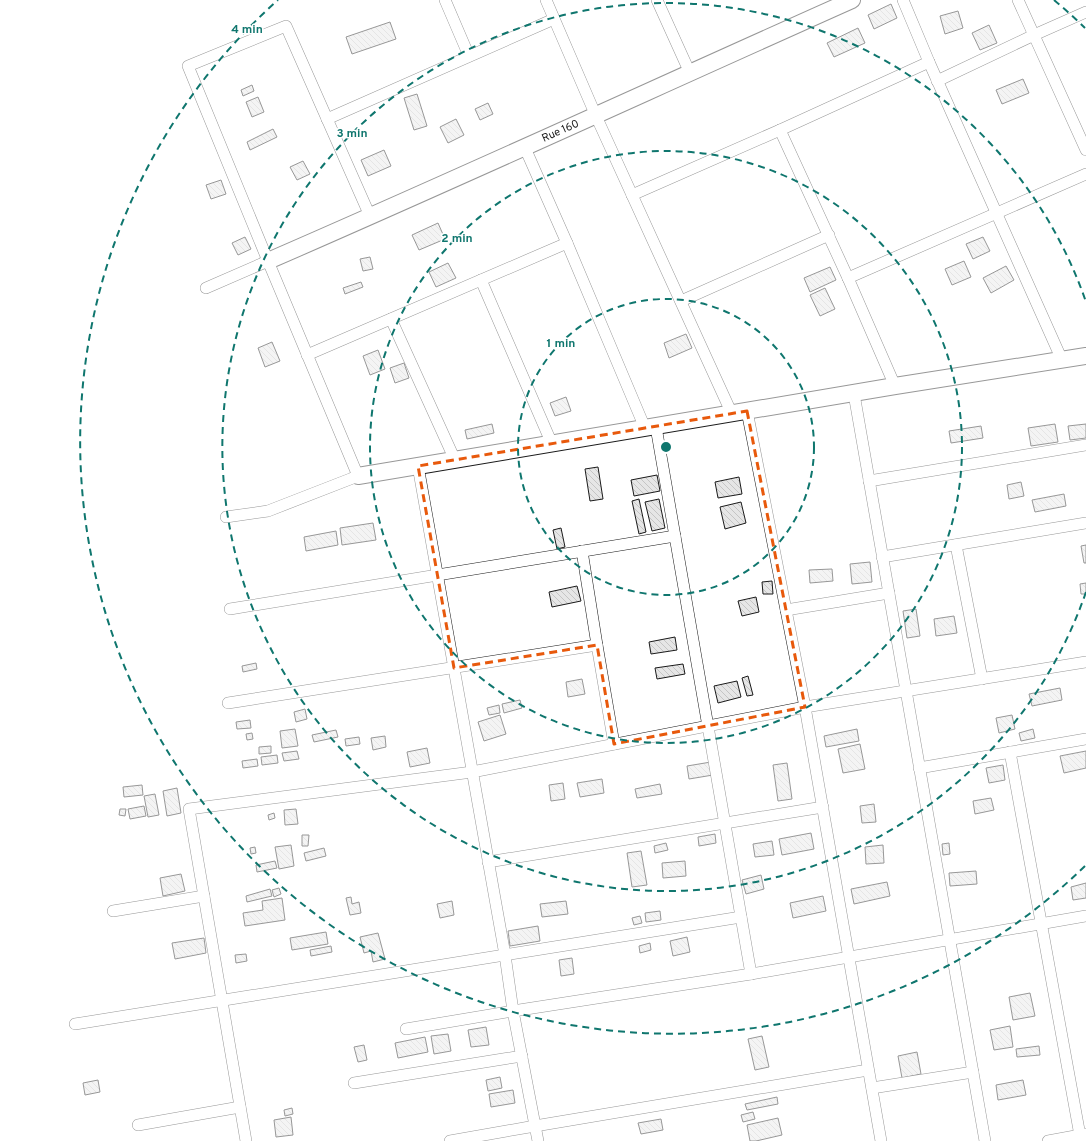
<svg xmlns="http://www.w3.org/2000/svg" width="1086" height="1141" viewBox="0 0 1086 1141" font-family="Overpass,sans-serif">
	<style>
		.building { fill: url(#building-back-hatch); stroke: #1a1a1a }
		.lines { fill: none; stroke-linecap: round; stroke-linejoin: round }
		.street-casing { stroke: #1a1a1a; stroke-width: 12 }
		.secondary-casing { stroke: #1a1a1a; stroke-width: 18 }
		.street { stroke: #fff; stroke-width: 11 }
		.secondary { stroke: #fff; stroke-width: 16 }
		.marked { fill: none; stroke: #e8590c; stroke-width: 3; stroke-dasharray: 8 5; stroke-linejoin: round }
		.ring { fill: none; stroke: #0f766e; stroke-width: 2; stroke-dasharray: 7 5 }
		.labels { text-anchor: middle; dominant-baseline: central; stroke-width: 3; stroke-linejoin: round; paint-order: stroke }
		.street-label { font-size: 11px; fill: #1a1a1a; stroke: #fff }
		.centre { fill: #0f766e; stroke: #fff; stroke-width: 2 }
		.ring-label { font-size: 12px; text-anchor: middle; font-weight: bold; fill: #0f766e; stroke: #fff; stroke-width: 3; stroke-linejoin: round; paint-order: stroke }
	</style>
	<defs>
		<pattern id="building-back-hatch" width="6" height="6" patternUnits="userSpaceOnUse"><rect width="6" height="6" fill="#e6e6e6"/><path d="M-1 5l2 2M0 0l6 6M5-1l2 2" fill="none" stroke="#c5c5c5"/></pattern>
	</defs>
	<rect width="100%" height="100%" fill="#fff"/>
	<g class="building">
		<polygon points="891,4 897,18 874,29 868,15"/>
		<polygon points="958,11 963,28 945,34 940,16"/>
		<polygon points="390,22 396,39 352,54 346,37"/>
		<polygon points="989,25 997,43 980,50 972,33"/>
		<polygon points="858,28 865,43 834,57 827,43"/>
		<polygon points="1023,79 1029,93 1002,104 996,90"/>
		<polygon points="252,85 254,91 243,96 241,90"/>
		<polygon points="417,94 427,126 414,130 404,98"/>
		<polygon points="258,97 264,112 252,117 246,102"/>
		<polygon points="488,103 493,114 480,120 475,109"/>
		<polygon points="456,119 464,135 448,143 440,127"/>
		<polygon points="273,129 277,137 250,150 247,142"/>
		<polygon points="384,150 391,166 368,176 361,160"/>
		<polygon points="303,161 310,174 297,180 290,167"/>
		<polygon points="221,180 226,194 211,199 206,185"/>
		<polygon points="438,223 445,239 419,250 412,235"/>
		<polygon points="245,237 251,249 238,255 232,243"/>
		<polygon points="983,237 990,251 973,259 966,244"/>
		<polygon points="370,257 373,269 363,271 360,259"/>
		<polygon points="964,261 971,277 952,285 945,269"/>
		<polygon points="448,263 456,278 436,287 429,272"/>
		<polygon points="1006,266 1014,280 991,293 983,278"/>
		<polygon points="830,267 836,280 810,292 804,278"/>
		<polygon points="361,282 363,287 345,294 343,288"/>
		<polygon points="825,288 835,309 820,316 810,295"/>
		<polygon points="686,334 692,348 669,358 664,343"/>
		<polygon points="272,342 280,361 265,367 258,348"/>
		<polygon points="378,350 385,369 370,375 363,356"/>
		<polygon points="404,363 409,378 395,383 390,368"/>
		<polygon points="566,397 571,411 555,416 550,403"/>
		<polygon points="492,424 494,433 467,439 465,430"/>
		<polygon points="1055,424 1058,442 1031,446 1028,428"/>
		<polygon points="1086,424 1086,438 1070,440 1068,426"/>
		<polygon points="981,426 983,438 951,443 949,431"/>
		<polygon points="598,467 603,499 590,501 585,469"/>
		<polygon points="657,475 660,491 634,496 631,480"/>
		<polygon points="739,477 742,494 718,498 715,482"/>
		<polygon points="1021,482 1024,496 1009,499 1007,485"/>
		<polygon points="1064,494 1066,506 1035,512 1032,500"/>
		<polygon points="639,499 646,532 639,534 632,501"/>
		<polygon points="659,499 665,528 652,531 645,502"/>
		<polygon points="741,502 746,523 725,529 720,507"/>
		<polygon points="373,523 376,540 342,545 340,528"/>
		<polygon points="561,528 565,547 557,549 553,530"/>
		<polygon points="336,531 338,545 306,551 304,537"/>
		<polygon points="1086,545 1086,563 1084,563 1081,546"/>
		<polygon points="870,562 872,582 852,584 850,564"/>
		<polygon points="832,569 833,581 810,583 809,570"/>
		<polygon points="772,581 773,594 763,594 762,582"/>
		<polygon points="1086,583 1086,594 1081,594 1080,584"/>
		<polygon points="577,586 581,601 552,607 549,592"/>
		<polygon points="756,597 759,612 742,616 738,601"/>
		<polygon points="916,609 920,636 907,638 903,611"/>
		<polygon points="954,616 957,633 936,636 934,619"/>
		<polygon points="675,637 677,650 651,654 649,642"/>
		<polygon points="256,663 257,669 243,672 242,666"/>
		<polygon points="683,664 685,674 657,679 655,668"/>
		<polygon points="748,676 753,695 747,696 742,678"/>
		<polygon points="582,679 585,694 568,697 566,682"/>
		<polygon points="737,681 741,697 718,703 714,686"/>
		<polygon points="1060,688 1062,700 1032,706 1029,694"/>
		<polygon points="520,700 522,708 504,713 502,704"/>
		<polygon points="499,705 500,713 489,715 487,708"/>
		<polygon points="305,709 307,719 296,722 294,712"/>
		<polygon points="500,715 506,734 484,741 478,722"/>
		<polygon points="1012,715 1015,729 999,733 996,718"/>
		<polygon points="250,720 251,728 237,729 236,722"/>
		<polygon points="295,729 298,746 282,748 280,731"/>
		<polygon points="857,729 859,741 826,747 824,736"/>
		<polygon points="1033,729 1035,738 1021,741 1019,733"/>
		<polygon points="336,730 338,737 314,742 312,735"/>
		<polygon points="252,733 253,739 247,740 246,734"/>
		<polygon points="385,736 386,747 373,750 371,738"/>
		<polygon points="359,737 360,744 346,746 345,739"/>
		<polygon points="860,744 865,769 843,773 838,749"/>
		<polygon points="271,746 271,753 259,754 259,747"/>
		<polygon points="427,748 430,763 410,767 407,752"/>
		<polygon points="297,751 299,759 284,761 282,753"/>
		<polygon points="1086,751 1086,768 1064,773 1060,756"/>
		<polygon points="277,755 278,763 262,765 261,757"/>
		<polygon points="257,759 258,766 243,768 242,761"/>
		<polygon points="711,762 713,775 689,779 687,766"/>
		<polygon points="787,763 792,799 778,801 773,765"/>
		<polygon points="1003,765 1005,780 989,783 986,768"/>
		<polygon points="602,779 604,793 580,797 577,783"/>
		<polygon points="563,783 565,799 551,801 549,785"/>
		<polygon points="660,784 662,794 637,798 635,789"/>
		<polygon points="142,785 143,795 124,797 123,787"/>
		<polygon points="177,788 181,813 167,816 163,791"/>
		<polygon points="155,794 159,815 148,817 144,796"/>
		<polygon points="991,798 994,810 975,814 973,801"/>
		<polygon points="874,804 876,822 862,823 860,806"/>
		<polygon points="144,806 146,816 130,819 128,809"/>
		<polygon points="120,809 126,809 125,816 119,815"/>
		<polygon points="296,809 298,824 285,825 284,810"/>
		<polygon points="274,813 275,818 269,820 268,815"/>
		<polygon points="811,833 814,849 782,855 779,839"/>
		<polygon points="715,834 716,843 699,846 698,837"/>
		<polygon points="302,835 309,835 308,846 302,846"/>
		<polygon points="772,841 774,855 755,857 753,844"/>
		<polygon points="666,843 668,850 655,853 654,846"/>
		<polygon points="949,843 950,854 943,855 942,844"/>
		<polygon points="291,845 294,866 279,869 275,847"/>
		<polygon points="883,845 884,863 866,864 865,847"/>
		<polygon points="255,847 256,853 251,854 250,848"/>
		<polygon points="324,848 326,856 306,861 304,853"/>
		<polygon points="641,851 647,885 632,887 627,853"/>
		<polygon points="275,861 277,868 257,872 256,865"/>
		<polygon points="685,861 686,876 663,878 662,863"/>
		<polygon points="976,871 977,884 950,886 949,873"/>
		<polygon points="181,874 185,891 163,896 160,878"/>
		<polygon points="761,875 764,889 746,894 742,880"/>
		<polygon points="887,882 890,896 854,904 851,889"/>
		<polygon points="1086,883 1086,898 1073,900 1071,887"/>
		<polygon points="279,888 281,894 274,897 272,890"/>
		<polygon points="270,889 272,896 247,902 246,896"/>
		<polygon points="823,896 826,911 793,918 790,903"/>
		<polygon points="351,897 352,904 359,902 361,913 350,915 346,898"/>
		<polygon points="282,898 285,920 245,926 243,913 263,910 262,901"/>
		<polygon points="452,901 454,915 440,918 437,904"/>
		<polygon points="566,901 568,914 542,917 540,904"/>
		<polygon points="660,911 661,920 646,922 645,913"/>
		<polygon points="640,916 642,923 634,925 632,918"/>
		<polygon points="538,926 540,941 510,946 508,931"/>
		<polygon points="326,932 328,944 292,950 290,938"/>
		<polygon points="378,933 385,959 373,962 371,951 364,953 360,937"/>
		<polygon points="687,937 690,952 673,956 670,941"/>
		<polygon points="204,938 206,953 175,959 172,943"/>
		<polygon points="650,943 651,950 640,953 639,946"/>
		<polygon points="331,946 332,952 311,956 310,950"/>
		<polygon points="246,954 247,961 236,963 235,955"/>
		<polygon points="572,958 574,974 561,976 559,960"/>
		<polygon points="1030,993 1035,1016 1013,1020 1009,997"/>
		<polygon points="1010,1026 1013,1047 994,1050 990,1030"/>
		<polygon points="486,1027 489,1045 471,1047 468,1030"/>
		<polygon points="448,1034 451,1051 434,1054 431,1036"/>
		<polygon points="762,1036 769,1067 755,1070 748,1039"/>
		<polygon points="425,1037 428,1052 398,1058 395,1043"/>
		<polygon points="364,1045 367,1060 358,1062 354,1047"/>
		<polygon points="1039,1046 1040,1055 1017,1057 1016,1049"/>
		<polygon points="917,1052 921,1074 902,1078 898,1056"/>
		<polygon points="500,1077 502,1088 488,1091 486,1080"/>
		<polygon points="98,1080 100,1092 85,1095 83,1083"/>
		<polygon points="1023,1080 1026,1095 998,1100 996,1085"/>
		<polygon points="513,1090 515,1103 491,1107 489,1094"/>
		<polygon points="777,1097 778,1104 747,1110 745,1104"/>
		<polygon points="292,1108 293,1114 285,1116 284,1110"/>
		<polygon points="753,1112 755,1119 743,1122 741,1115"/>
		<polygon points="291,1117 293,1135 276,1137 274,1120"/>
		<polygon points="778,1118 782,1135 756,1141 750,1141 747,1125"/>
		<polygon points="661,1119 663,1130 641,1134 638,1123"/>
	</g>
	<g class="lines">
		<defs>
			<g id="street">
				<polyline points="445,0 469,56"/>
				<polyline points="546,0 596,116 732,414"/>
				<polyline points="657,0 690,73"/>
				<polyline points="903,0 929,62 1062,360"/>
				<polyline points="1018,0 1086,150"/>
				<polyline points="937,81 1034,35 1086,12"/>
				<polyline points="327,119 554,19"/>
				<polyline points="780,130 848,278 895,386"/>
				<polyline points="525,148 567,243 645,428"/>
				<polyline points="632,195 780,130 929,62"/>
				<polyline points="848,278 1086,174"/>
				<polyline points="481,280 552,444"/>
				<polyline points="206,288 268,261"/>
				<polyline points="681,301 829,235"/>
				<polyline points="391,319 455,460"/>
				<polyline points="307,355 567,243"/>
				<polyline points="854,394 985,1141"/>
				<polyline points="747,411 805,707 881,1141"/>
				<polyline points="656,427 751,974"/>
				<polyline points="418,466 505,955 513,1011 538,1141"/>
				<polyline points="869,481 1086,445"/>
				<polyline points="226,517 268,511 358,476 268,261 188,66 286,26 370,216"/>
				<polyline points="956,545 982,679"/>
				<polyline points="582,551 597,645 614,744"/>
				<polyline points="882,557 1086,523"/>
				<polyline points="230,609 675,536"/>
				<polyline points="786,610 889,593"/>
				<polyline points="228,703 597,645"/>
				<polyline points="1010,752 1081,1141"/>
				<polyline points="919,768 1086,739"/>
				<polyline points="488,862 823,807"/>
				<polyline points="113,911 204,896"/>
				<polyline points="75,1024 741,917"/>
				<polyline points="406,1029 513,1011 751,974 1086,916"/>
				<polyline points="354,1083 522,1056"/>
				<polyline points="872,1088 973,1072"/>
				<polyline points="138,1125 240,1107"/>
				<polyline points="246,1141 189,809 472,772 805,707 1086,662"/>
				<polyline points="450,1141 535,1126 868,1070"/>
				<polyline points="1048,1141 1086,1134"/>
			</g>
			<g id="secondary">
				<path id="s1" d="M268,261C464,176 657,87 852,0"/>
				<polyline points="358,476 895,386 1086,356"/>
			</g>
		</defs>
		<use href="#street" class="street-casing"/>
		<use href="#secondary" class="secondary-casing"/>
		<use href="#street" class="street"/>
		<use href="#secondary" class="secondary"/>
	</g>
	<path d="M0 0H1086V1141H0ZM747,411L805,707L614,744L597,645L454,668L418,466Z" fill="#fff" fill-opacity=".55" fill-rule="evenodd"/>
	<path class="marked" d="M747,411L805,707L614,744L597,645L454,668L418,466Z"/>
	<g class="ring">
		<circle cx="666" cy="447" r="148"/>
		<circle cx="666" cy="447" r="296"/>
		<path d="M1086 592A444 444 0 1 1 1086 302"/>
		<path d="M1085 866A592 592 0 1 1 278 0M1054 0A592 592 0 0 1 1085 28"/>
	</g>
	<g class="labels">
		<g class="street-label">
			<text stroke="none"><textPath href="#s1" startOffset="320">Rue 160</textPath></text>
		</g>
	</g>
	<circle cx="666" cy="447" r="6" class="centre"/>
	<g class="ring-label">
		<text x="247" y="33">4 min</text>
		<text x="352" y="137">3 min</text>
		<text x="457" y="242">2 min</text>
		<text x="561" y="347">1 min</text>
	</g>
</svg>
